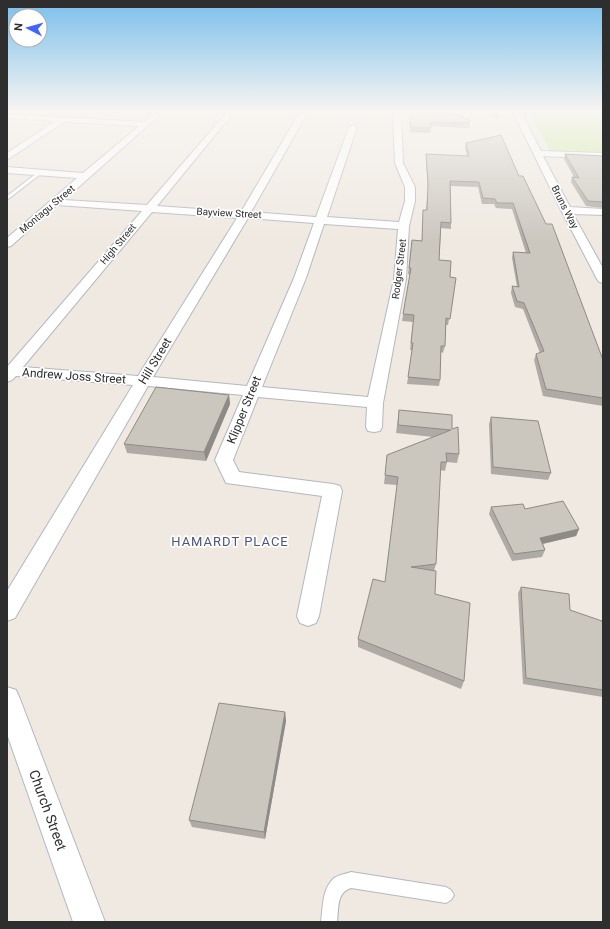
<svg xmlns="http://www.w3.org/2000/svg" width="610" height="929" viewBox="0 0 610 929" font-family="Roboto,sans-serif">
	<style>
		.pitch { fill: #c9ec9a }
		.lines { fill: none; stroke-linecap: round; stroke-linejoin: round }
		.service-casing { stroke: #b4b7c1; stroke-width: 2 }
		.minor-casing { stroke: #b4b7c1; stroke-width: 2 }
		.service { fill: #fff; fill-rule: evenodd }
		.minor { fill: #fff; fill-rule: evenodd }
		.wall { fill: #afaba4 }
		.shaded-wall { fill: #8e8b86 }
		.building { fill: #cbc7bf; stroke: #8e8b86 }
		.labels { text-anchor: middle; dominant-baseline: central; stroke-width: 3.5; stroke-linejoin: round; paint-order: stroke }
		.far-street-label { font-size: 10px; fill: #2e2e2e; stroke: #fff }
		.street-label { font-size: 12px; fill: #2e2e2e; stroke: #fff }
		.neighbourhood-label { font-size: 13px; letter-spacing: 1px; fill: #4d5680; stroke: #fff }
		.near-street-label { font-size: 14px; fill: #2e2e2e; stroke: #fff }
	</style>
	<rect width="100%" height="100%" fill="#efe9e1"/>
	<polygon class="pitch" points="529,112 603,112 603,155 552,154"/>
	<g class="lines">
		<defs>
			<g id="service">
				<polygon points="38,172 42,173 7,200 7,196"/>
				<path d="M351,872L446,887L451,890L454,895L451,900L446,903L351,888C336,893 339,908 337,922H321C323,908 322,890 333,879C337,875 346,874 351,872Z"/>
			</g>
			<g id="minor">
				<path d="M155,112H163L64,200L147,205L227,112H234L157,206L241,212L300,112H308L251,212L316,217L349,127L353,125L357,127L327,217L399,222L405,201V187L395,163L393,112H401L403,163L415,187V201L409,226L406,279L383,403L382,427L380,431L374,432L368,431L366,427L367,407L258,397L233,460L239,472L333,484L340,486L342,491L319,616L316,623L308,626L300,623L297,616L322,496L226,483L215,460L243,395L148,386L15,618L7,621V591L133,385L16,376L12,380L7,382V367L142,211L57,205L11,246L7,247V238L77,178L7,173V167L83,173L139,126L64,122L7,160V153L55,121L7,118V114L144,122ZM152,212L237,218L138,376L23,367ZM248,218L314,223L294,278L247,386L153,377ZM324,224L398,229L394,279L368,397L262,387L306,278Z"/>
				<polygon points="513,112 521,112 541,151 603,153 603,159 543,156 570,207 603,209 603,215 573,214 603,268 603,283 599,282 597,279 561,210"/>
				<polygon points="7,687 16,690 20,699 105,922 73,922 7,734"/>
			</g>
		</defs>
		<use href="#service" class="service-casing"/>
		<use href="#minor" class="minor-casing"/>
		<use href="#service" class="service"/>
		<use href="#minor" class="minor"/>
	</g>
	<g class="wall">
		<polygon points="409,112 449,112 470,120 469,128 431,126 430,133 410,132"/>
		<polygon points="489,112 498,112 499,116 498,120"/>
		<polygon points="466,143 519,176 603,360 603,406 543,396 534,360 536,354 540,353 523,309 515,307 511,293 512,286 517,287 512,258 513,252 526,253 512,209 496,208 494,204 482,204 478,187 451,186 451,229 441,228 439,260 450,277 456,278 448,325 446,325 445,346 443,353 441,352 440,380 439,386 407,384 412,350 410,350 413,322 402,321 410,275 408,274 412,240 422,241 423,210 426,210 428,188 426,159 426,154 467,156 465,148"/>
		<polygon points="565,154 603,156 603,208 586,206 571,182 572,177 574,177 564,159"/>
		<polygon points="229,395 230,404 206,461 127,453 124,444"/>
		<polygon points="399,410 452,429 459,454 457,463 447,462 445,471 440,470 436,564 434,571 435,594 464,681 461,689 358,647 358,639 385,582 397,485 384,484 387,455 433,437 396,433"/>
		<polygon points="491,417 551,473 548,480 491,474 489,424"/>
		<polygon points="491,507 525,509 579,529 576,536 543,544 545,550 542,557 512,561 489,514"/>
		<polygon points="521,587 603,626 603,697 523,684 518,593"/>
		<polygon points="285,712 286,721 265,839 192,827 189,820"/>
	</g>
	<g class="shaded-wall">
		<polygon points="229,395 230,404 206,461 204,452"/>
		<polygon points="579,529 576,536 537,545 540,538"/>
		<polygon points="285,712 286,721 265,839 264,832"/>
	</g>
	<g class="building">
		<polygon points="410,112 449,112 470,120 469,123 430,122 431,128 410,127"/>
		<polygon points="501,135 519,176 523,176 546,224 552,224 603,360 603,398 546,389 536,354 544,351 524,303 517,301 512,286 519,287 513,252 530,253 513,203 497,203 495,199 483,198 479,182 450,181 451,223 441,222 439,260 451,261 450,277 456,278 450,319 446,318 445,346 441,346 440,380 408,377 413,343 411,343 414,315 403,314 411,268 409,268 412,240 422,241 423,210 427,210 428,183 426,154 469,156 466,143"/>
		<polygon points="565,154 603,156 603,202 588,201 572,177 579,178"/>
		<polygon points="156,387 229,395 204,452 124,444"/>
		<polygon points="399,410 452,415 452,429 458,427 459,454 446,453 447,462 441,462 436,564 411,567 436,571 435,594 470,603 464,681 358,639 373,579 385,582 398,477 385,475 387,455 451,430 398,425"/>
		<polygon points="491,417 538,421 551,473 493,467"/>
		<polygon points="563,501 579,529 540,538 545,550 514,554 491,507 523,504 525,509"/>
		<polygon points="521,587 569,594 570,610 602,621 603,626 603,690 526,678"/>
		<polygon points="219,703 285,712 264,832 189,820"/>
	</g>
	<linearGradient id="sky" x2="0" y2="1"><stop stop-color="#7abfeb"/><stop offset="0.46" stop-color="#f8f5f2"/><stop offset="1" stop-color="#f8f5f2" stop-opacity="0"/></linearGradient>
	<rect width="610" height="242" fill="url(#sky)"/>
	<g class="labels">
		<g class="far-street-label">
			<text transform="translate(565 207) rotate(63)">Bruns Way</text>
			<text transform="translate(47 209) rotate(-40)">Montagu Street</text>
			<text transform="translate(229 213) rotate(3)">Bayview Street</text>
			<text transform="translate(118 244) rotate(-50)">High Street</text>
			<text transform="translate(399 269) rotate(-83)">Rodger Street</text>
		</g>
		<g class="street-label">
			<text transform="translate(155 361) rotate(-59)">Hill Street</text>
			<text transform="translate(74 376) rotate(4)">Andrew Joss Street</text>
			<text transform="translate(244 410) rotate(-68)">Klipper Street</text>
		</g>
		<g class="neighbourhood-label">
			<text x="230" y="541">HAMARDT PLACE</text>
		</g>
		<g class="near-street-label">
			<text transform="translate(48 810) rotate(70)">Church Street</text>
		</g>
	</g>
	<rect width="610" height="929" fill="none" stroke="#2e2e2e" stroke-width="16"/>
	<g transform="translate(28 28) rotate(276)"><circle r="19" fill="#ffffff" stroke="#ababab"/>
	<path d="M0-3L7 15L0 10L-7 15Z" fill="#4264fb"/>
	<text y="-6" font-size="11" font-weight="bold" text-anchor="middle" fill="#2e2e2e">N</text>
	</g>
</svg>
